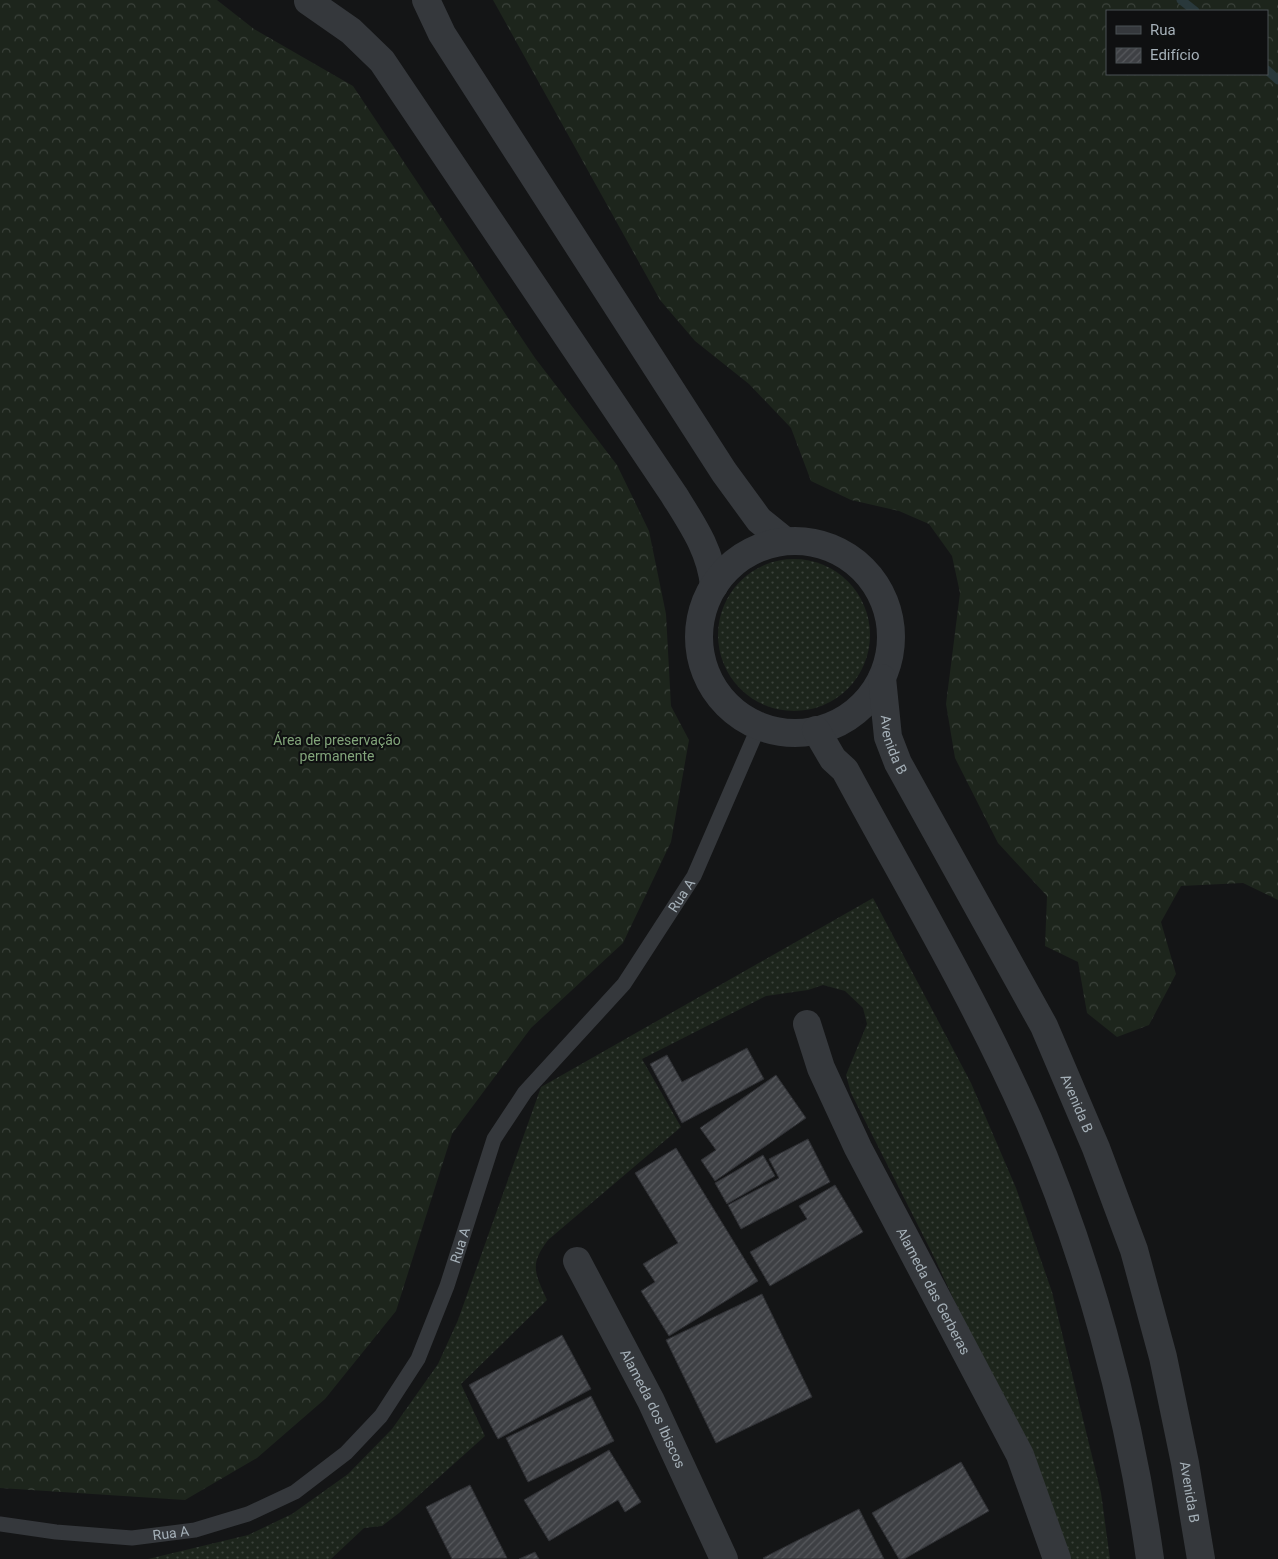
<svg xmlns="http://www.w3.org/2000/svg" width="1278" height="1559" viewBox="0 0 1278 1559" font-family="Roboto,sans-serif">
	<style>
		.grass { fill: url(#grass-dots) }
		.forest { fill: url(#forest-crowns); fill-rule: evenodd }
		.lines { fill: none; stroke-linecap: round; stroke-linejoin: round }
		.stream { stroke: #29383b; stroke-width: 9 }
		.building { fill: url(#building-hatch); stroke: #2e2f33 }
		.service { stroke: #35383c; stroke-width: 15 }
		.minor { stroke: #35383c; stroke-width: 28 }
		.labels { text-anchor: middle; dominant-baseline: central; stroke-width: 4; stroke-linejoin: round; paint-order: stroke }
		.park-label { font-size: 14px; fill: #82a57a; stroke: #0f1011 }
		.street-label { font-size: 14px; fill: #a5b0b8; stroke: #0f1011 }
	</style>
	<defs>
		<pattern id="grass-dots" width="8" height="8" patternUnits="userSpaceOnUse" patternTransform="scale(1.25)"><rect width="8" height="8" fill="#1d251c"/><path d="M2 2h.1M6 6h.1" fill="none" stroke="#3b423b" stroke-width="1.8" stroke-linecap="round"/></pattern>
		<pattern id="forest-crowns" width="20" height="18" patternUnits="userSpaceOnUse" patternTransform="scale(1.25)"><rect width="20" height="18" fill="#1d251c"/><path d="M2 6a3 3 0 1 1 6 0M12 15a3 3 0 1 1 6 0" fill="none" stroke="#3b423b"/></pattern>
		<pattern id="building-hatch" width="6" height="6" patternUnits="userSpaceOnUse" patternTransform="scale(1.25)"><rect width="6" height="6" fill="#3e4044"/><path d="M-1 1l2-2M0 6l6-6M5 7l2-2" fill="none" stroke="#57595d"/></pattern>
	</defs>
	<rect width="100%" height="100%" fill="#141516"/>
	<g class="grass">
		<circle cx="794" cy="635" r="76"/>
		<path d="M873,898L971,1083L1016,1188L1052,1292L1101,1493L1110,1559H1063L998,1394L934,1257L851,1093L846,1075L867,1024L863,1008L845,991L823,985L808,990L766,996L642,1059L681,1127L548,1240C529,1265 535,1273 547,1300L461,1384L485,1436L399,1513L382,1526L364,1528L331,1559H148L248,1535L292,1514L348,1474L392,1429L438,1364L458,1320L541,1087Z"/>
	</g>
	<g class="forest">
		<polygon points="0,0 217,0 254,29 353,86 535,358 617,465 649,531 666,614 671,706 689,740 671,842 623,943 531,1028 452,1134 396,1311 325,1399 257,1458 185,1500 0,1488"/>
		<path d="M493,0H1278V900L1243,883L1181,886L1161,922L1176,974L1149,1025L1117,1037L1087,1013L1078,962L1045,946L1047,896L998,843L955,758L946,704L960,593L952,556L929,524L899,511L851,500L811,481L791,428L749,384L695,341L660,300ZM1267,11V74H1107V11Z"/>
	</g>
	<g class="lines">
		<g class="stream">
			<polyline points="1181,0 1195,11"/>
			<polyline points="1267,70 1278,80"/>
		</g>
	</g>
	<g class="building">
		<polygon points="747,1048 764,1079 682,1123 650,1064 667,1055 682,1082"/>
		<polygon points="776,1075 806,1118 715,1181 701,1160 716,1150 700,1128"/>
		<polygon points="808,1139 830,1182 741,1229 728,1205 779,1178 769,1159"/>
		<polygon points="676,1148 758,1281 669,1336 641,1291 655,1282 643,1264 678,1243 635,1173"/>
		<polygon points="763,1155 775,1176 727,1204 715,1183"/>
		<polygon points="835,1185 863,1232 770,1286 750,1252 807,1219 799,1206"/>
		<polygon points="762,1294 812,1397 716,1443 666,1340"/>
		<polygon points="562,1335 591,1389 498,1439 469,1385"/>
		<polygon points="591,1396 614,1441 528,1482 506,1438"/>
		<polygon points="609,1450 641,1502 625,1512 618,1500 549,1541 524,1500"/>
		<polygon points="961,1462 989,1511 904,1559 899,1559 872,1513"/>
		<polygon points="470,1485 507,1558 452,1559 426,1507"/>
		<polygon points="859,1509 884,1559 764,1559 763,1558"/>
		<polygon points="535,1552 539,1559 519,1559"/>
	</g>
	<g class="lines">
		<path class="service" id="s1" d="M0,1524L56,1532L132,1538L195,1530L248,1514L295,1492L346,1453L381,1416L418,1359L447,1286L494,1139L525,1092L624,984L694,876L759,726"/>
		<g class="minor">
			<polyline points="426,0 442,34 724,472 759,520 785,541"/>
			<path d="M308,1L351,31L382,61L674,495C692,524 711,551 714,586"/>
			<circle cx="795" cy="637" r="96"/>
			<path id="s2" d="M882,678L888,737L898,763L1044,1026L1096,1148L1134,1250L1163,1357L1185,1463L1201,1559"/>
			<path d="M816,730L833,759L845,770C907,885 975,999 1028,1119C1088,1257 1129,1409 1150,1559"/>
			<path id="s3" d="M807,1024L821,1068L858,1148L1020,1455L1057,1559"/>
			<path id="s4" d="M577,1261L651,1401L724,1559"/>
		</g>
	</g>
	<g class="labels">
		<g class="park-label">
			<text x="337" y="740">Área de preservação<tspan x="337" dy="16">permanente</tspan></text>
		</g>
		<g class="street-label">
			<text stroke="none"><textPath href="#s2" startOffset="68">Avenida B</textPath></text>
			<text stroke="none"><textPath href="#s1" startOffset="1028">Rua A</textPath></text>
			<text stroke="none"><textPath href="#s2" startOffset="472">Avenida B</textPath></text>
			<text stroke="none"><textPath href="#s1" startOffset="608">Rua A</textPath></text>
			<text stroke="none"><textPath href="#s3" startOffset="296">Alameda das Gerberas</textPath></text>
			<text stroke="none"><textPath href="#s4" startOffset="166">Alameda dos Ibiscos</textPath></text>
			<text stroke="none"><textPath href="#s2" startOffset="878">Avenida B</textPath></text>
			<text stroke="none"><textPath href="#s1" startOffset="172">Rua A</textPath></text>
		</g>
	</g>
	<rect x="1106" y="10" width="162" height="65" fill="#0f1011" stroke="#4b5054"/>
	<rect x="1116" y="26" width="25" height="8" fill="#35383c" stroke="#4b5054"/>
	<text x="1150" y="35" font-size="15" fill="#a5b0b8">Rua</text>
	<rect x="1116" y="48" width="25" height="15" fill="url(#building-hatch)" stroke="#4b5054"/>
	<text x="1150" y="60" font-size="15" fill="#a5b0b8">Edifício</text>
</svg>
